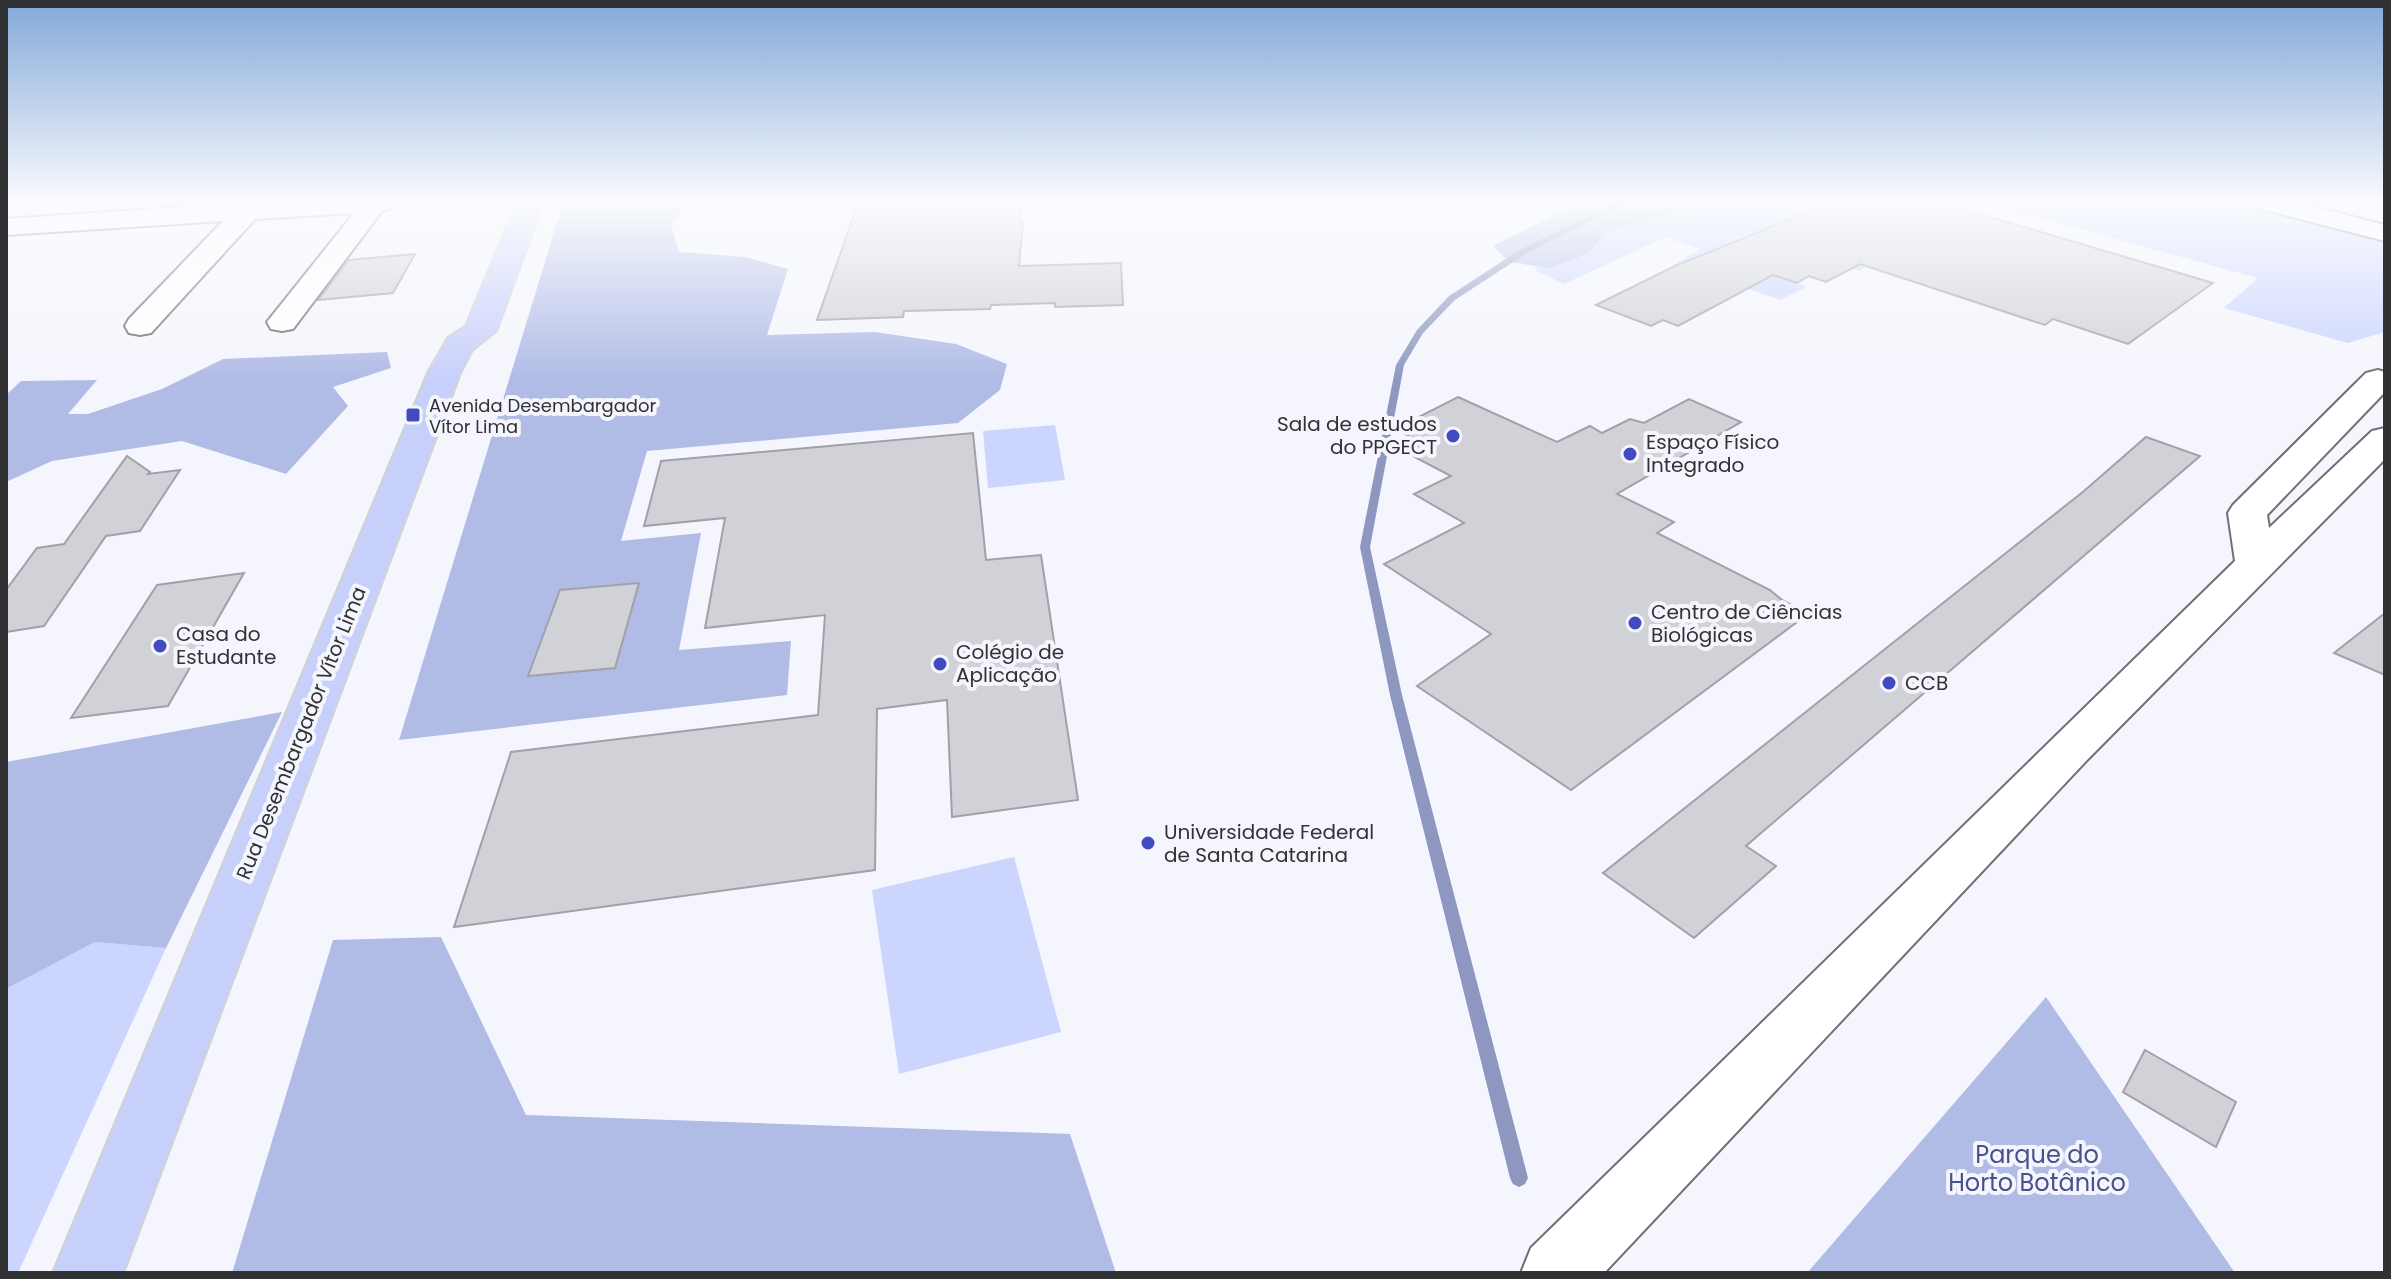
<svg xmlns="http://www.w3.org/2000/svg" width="2391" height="1279" viewBox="0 0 2391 1279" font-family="Poppins,sans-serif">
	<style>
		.green { fill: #cbd5fe }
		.forest { fill: #b0bbe6 }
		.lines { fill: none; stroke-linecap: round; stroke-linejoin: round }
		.stream { fill: #8d97c0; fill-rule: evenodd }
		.building { fill: #d0d2d8; stroke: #a0a2a8; stroke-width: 2 }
		.minor-casing { stroke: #6e7075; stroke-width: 4 }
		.major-casing { stroke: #d2d2d2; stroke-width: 4 }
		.minor { fill: #fff; fill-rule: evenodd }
		.major { fill: #c7d0fb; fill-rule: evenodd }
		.poi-dot { fill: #424abf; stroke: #f5f6fd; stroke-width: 3 }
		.labels { text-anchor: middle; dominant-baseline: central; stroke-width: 8; stroke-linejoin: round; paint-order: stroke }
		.far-poi-label { font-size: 18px; fill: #313234; stroke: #f5f6fd; text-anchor: start }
		.poi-label { font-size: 20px; fill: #313234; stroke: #f5f6fd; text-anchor: start }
		.street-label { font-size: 20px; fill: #313234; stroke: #f5f6fd }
		.near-park-label { font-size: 24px; fill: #48528a; stroke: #f5f6fd }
	</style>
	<rect width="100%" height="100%" fill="#f5f6fd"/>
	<g class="green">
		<polygon points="1643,203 1830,203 1868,266 1859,271 1748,234 1706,253 1806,287 1780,300 1676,263 1700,249 1666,237 1564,284 1535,270 1537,261"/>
		<polygon points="1986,203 2246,203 2385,239 2385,332 2348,343 2224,308 2258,278"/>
		<polygon points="1055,425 1065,480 988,488 983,431"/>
		<polygon points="1014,857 1061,1032 899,1074 872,890"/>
		<polygon points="95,942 166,948 18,1273 6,1273 6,989"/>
	</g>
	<g class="forest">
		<polygon points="563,203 688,203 671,226 679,252 745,257 788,269 767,335 875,332 956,344 1007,364 1000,390 958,423 647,451 621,541 701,533 679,650 791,641 787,695 399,740"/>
		<polygon points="1579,203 1712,203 1607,231 1589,253 1551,268 1509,262 1493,246"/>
		<polygon points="387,352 391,368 333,387 348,406 286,474 182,441 52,461 6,482 6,395 21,381 97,380 68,414 88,414 162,389 223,359"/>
		<polygon points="282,712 166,948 95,942 6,989 6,762"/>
		<polygon points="441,937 526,1115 1070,1134 1116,1273 232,1273 333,940"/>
		<polygon points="2046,997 2235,1273 1807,1273"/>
	</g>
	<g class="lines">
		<polygon class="stream" points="1617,203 1626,203 1527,253 1455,300 1423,333 1404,365 1370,547 1402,695 1528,1178 1525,1184 1519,1187 1513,1184 1510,1178 1390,695 1360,547 1396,365 1417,330 1449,296 1521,249"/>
	</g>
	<g class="building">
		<polygon points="858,203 1002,203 1001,207 1021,207 1020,222 1023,222 1019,266 1121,263 1123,305 1055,307 1055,303 991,305 990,309 904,311 903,317 817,320"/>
		<polygon points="1830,203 1943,203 2213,283 2128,344 2053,319 2045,325 1860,264 1826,282 1809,276 1797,283 1773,275 1678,326 1663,320 1651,326 1596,305 1675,266"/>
		<polygon points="415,254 393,293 318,300 349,260"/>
		<polygon points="1458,397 1557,442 1590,426 1602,433 1630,419 1644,423 1689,399 1741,422 1617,494 1674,522 1657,533 1770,590 1782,600 1808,614 1571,790 1417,686 1491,634 1384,564 1464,523 1414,494 1451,476 1405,452 1423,443 1395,429"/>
		<polygon points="973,433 986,560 1041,555 1078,800 952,817 947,700 877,709 875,870 454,927 511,752 818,715 825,615 705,628 725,518 644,526 661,461"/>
		<polygon points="2146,437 2200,456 1746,846 1776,866 1694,938 1603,873 2084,491"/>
		<polygon points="127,456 150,472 148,474 180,470 140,531 106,536 44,626 6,632 6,590 37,548 64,544"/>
		<polygon points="244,573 168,706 71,718 157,585"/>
		<polygon points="639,583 615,668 528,676 560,590"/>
		<polygon points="2385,613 2385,675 2334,653"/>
		<polygon points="2145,1050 2236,1102 2216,1147 2123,1092"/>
	</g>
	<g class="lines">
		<defs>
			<g id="minor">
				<polygon points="240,203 395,203 391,208 382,211 293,329 282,331 271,329 267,322 354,213 255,219 151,333 140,335 129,333 125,326 129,319 223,221 6,235 6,219"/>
				<polygon points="2253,203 2299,203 2385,225 2385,241 2257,208"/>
				<polygon points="2378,370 2385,372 2385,392 2267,515 2269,528 2372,431 2385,428 2385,459 2087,760 1604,1273 1521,1273 1531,1248 2235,561 2228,513 2233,505 2366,373"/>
			</g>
			<polygon id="major" points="517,203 543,203 496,331 472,350 460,373 123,1273 53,1273 428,373 448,338 466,326"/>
		</defs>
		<use href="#minor" class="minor-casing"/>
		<use href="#major" class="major-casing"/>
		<use href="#minor" class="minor"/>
		<use href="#major" class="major"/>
	</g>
	<linearGradient id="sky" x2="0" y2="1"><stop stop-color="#83a8d8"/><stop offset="0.53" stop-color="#fafbfe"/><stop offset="1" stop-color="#fafbfe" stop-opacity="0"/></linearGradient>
	<rect width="2391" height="382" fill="url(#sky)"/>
	<g class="poi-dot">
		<rect x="405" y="407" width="16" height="16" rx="4"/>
		<circle cx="1453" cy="436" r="8"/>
		<circle cx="1630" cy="454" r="8"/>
		<circle cx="1635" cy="623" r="8"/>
		<circle cx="160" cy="646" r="8"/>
		<circle cx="940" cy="664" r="8"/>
		<circle cx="1889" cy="683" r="8"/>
		<circle cx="1148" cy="843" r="8"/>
	</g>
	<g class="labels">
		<g class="far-poi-label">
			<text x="429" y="405">Avenida Desembargador<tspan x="429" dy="21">Vítor Lima</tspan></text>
		</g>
		<g class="poi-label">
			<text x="1437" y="424" text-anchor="end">Sala de estudos<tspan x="1437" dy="23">do PPGECT</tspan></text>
			<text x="1646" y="442">Espaço Físico<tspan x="1646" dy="23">Integrado</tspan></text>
			<text x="1651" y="612">Centro de Ciências<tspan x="1651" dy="23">Biológicas</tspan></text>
			<text x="176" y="634">Casa do<tspan x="176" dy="23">Estudante</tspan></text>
			<text x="956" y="652">Colégio de<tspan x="956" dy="23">Aplicação</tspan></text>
			<text x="1905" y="683">CCB</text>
			<text x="1164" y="832">Universidade Federal<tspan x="1164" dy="23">de Santa Catarina</tspan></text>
		</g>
		<g class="street-label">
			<text transform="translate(301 733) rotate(-68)">Rua Desembargador Vítor Lima</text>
		</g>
		<g class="near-park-label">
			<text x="2037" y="1154">Parque do<tspan x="2037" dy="28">Horto Botânico</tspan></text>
		</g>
	</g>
	<rect width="2391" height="1279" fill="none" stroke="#313234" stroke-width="16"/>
</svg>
